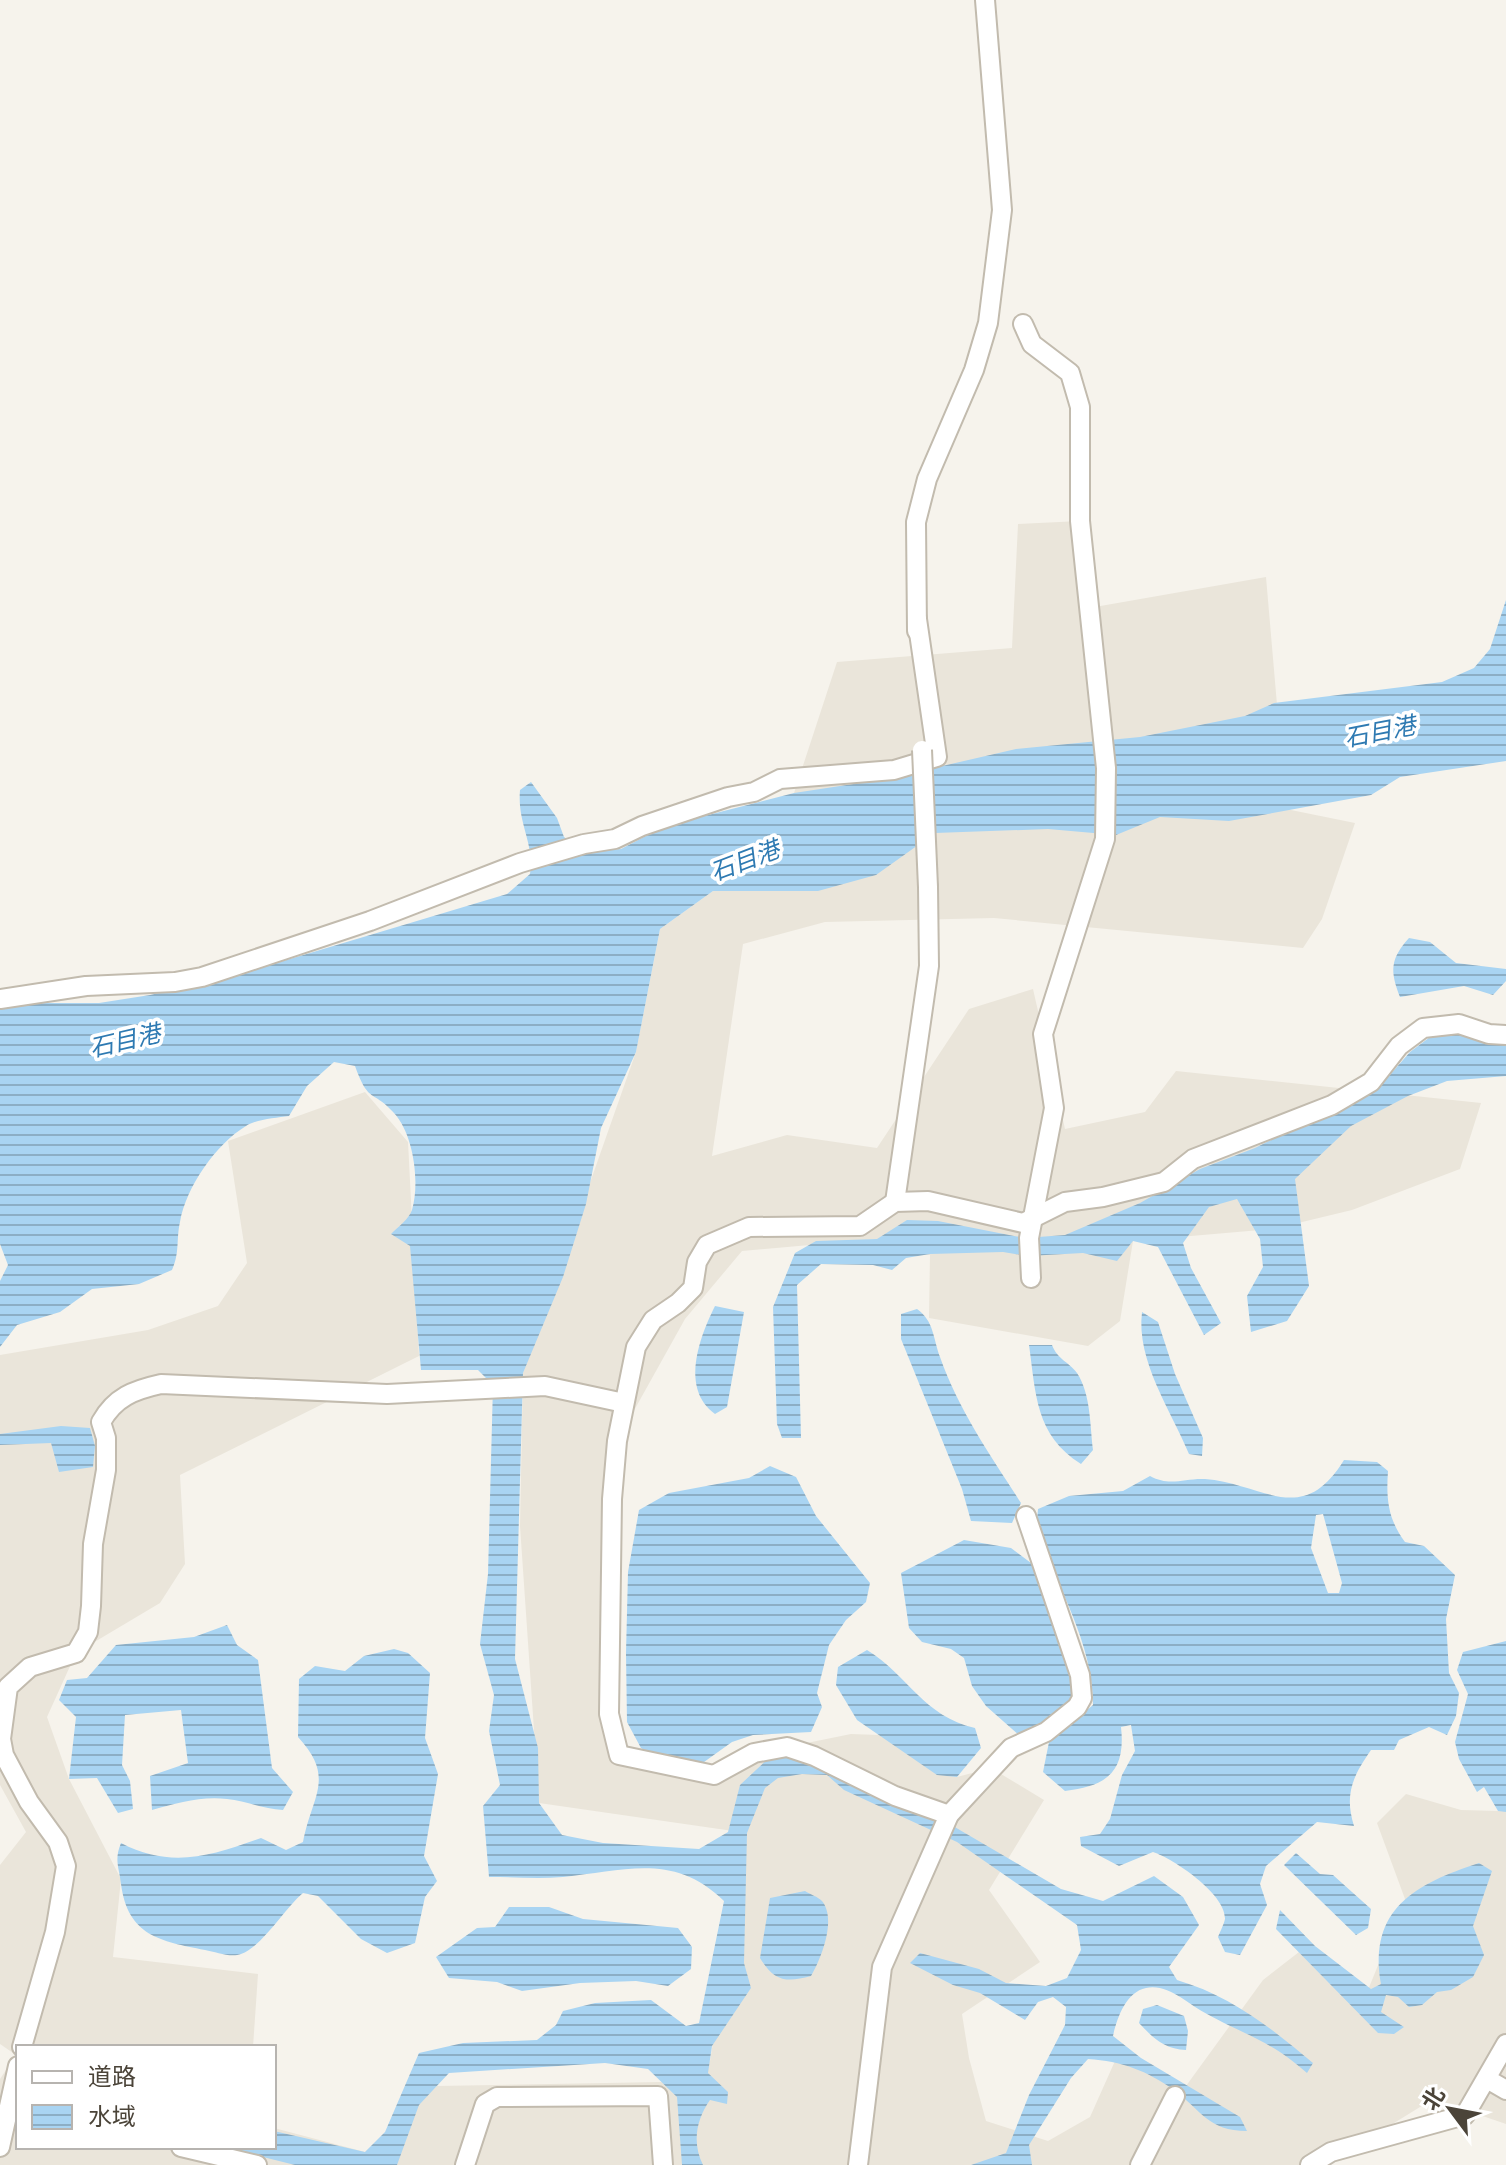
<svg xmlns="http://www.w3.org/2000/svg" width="1506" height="2165" viewBox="0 0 1506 2165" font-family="'Roboto Condensed','Noto Sans SC',sans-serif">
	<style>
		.residential { fill: #eae5da }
		.water { fill: url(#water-rules); fill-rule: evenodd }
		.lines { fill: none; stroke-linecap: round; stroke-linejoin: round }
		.minor-casing { stroke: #c2bbae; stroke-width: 22 }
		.minor { stroke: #fff; stroke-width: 18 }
		.minor-bridge-casing { stroke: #c2bbae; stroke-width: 22; stroke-linecap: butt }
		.minor-bridge { stroke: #fff; stroke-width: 18 }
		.labels { text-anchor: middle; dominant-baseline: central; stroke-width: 7; stroke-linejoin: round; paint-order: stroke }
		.water-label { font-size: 24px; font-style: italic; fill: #2e7ab2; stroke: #fff }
	</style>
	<defs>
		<pattern id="water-rules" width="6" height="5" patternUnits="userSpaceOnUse" patternTransform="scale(2)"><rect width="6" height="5" fill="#a9d4f2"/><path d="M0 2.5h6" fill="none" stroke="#8caec5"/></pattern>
	</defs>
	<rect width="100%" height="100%" fill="#f6f3ec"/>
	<polygon class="residential" points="1080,521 1089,608 1266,577 1286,809 1355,823 1322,919 1303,948 994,918 825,922 743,944 712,1156 787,1135 877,1148 969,1009 1033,989 1065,1129 1145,1112 1176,1071 1481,1103 1460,1169 1352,1210 1273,1229 1133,1241 1120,1321 1088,1346 929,1318 930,1255 877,1239 742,1251 685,1319 617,1441 609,1691 619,1754 714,1775 787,1747 851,1734 879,1735 957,1777 991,1768 1044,1800 989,1890 1040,1962 962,2014 969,2058 986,2121 1048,2141 1090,2117 1115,2061 1186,2086 1263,1980 1299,1952 1359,2012 1405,1899 1377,1823 1406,1794 1461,1810 1498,1811 1506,1804 1506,2124 1433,2099 1326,2165 0,2165 0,2079 16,2055 0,2044 0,1865 26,1832 0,1785 0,1355 148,1330 218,1306 247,1263 228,1141 365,1092 408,1142 419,1356 180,1475 185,1564 160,1603 76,1653 47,1717 69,1779 121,1879 113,1957 258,1974 253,2047 18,2047 18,2147 274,2147 274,2128 365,2152 437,2086 662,2082 710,2061 747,1833 539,1803 520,1526 523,1373 636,1052 660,929 713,891 794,793 837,662 1012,648 1018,524"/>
	<g class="water">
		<path d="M1506,600V761L1400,777L1371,795L1229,821L1160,817L1116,835L1048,829L935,833L876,875L818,891H713L660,929L636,1052L601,1128L586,1204L563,1277L523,1373L515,1659L538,1748L539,1803L562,1835L603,1843L699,1849L728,1832L740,1785L774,1753L825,1763L888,1788L1061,1889L1103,1901L1154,1876L1183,1897L1199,1925L1169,1967L1177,1980C1231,1996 1270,2027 1313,2063L1307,2073C1271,2041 1247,2036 1207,2014C1189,2005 1168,1983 1146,1988C1126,1992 1117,2018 1113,2036L1141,2058L1240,2117L1247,2131C1208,2131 1201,2110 1174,2090C1147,2071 1122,2061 1088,2059L1071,2078L1029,2145L1032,2165H971L1006,2153L1029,2095L1065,2025L1066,2007L1053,1997L1038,2002L1025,2020L980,1993L953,1985L910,1963L920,1953L979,1969L1006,1983L1046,1986L1067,1978L1081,1950L1077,1925L957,1842L844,1790L827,1775L802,1774L778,1778L765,1788L747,1833L744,1963L751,1988L712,2046L708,2073L728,2092L727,2104L710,2100C696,2120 692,2143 703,2165H682L677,2097L648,2069L605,2063L449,2073L419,2105L397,2165H295L223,2147H274V2131L365,2152L385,2132L419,2053L463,2043L537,2040L556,2025L563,2011L595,2003L651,2000L686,2026L699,2023L724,1901C674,1852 625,1871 563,1877C538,1879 513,1877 489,1877L483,1806L500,1785L489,1731L494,1695L480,1644L488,1574L493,1385L478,1370H421L410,1246L391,1234C398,1227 409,1219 412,1210C420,1183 414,1135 394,1113C373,1089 369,1105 355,1066L334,1062L307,1086L289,1116C276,1118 257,1119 246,1126C216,1144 186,1187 180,1222C176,1240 180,1252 172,1270L139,1284L92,1289L60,1312L17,1325L0,1347V1281L8,1265L0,1244V1003H99L150,995L233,976L507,894L530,874C535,843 517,824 520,790L531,782L557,818L564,837L586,852L621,849L665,826L794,793L886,779L1016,749L1140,737L1245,716L1274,703L1442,682L1474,668L1490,649Z"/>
		<path d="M1409,938L1430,942L1456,963L1506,969V981L1493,995L1464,986L1400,997C1390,971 1390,959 1409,938Z"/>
		<polygon points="1446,1025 1506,1040 1506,1076 1447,1081 1408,1096 1351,1126 1295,1179 1309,1286 1287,1321 1251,1332 1247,1296 1263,1267 1260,1239 1237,1199 1209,1207 1183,1243 1191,1268 1221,1323 1204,1335 1158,1247 1133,1241 1117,1261 1083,1253 1028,1256 1003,1252 930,1254 906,1258 892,1270 873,1265 821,1264 797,1285 801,1438 782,1438 777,1424 773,1307 795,1253 816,1241 877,1239 907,1220 938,1221 1025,1238 1065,1235 1140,1203 1200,1169 1255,1148 1354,1099 1388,1077 1410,1052"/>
		<path d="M715,1306L744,1312L727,1407L715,1414C680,1389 699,1338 715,1306Z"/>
		<path d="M917,1309C934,1321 933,1338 940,1357C959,1411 991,1456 1021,1503L1012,1523L971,1521L962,1489L901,1339V1314Z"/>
		<path d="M1142,1312L1158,1322L1175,1374L1203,1438L1202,1456L1189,1454C1171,1410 1136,1361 1142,1312Z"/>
		<path d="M1029,1345H1052C1058,1360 1068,1361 1077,1373C1091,1394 1090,1427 1093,1450L1081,1464C1035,1435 1036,1394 1029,1345Z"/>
		<polygon points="61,1426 90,1428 95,1446 93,1467 59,1472 51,1443 0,1445 0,1434"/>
		<path d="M1344,1460L1377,1462L1388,1471C1386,1499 1388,1519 1405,1542L1424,1546L1455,1575L1446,1619L1449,1673L1459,1693L1456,1716L1447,1735L1429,1727L1399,1740L1394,1750H1371C1353,1776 1344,1794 1354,1826L1317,1822L1266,1866L1260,1884L1267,1905L1240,1955L1225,1952L1218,1937C1220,1932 1224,1924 1225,1919C1226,1894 1174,1859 1153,1852L1119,1866L1081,1846L1080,1837L1100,1834L1110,1819L1122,1775L1135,1751L1131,1725L1121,1727C1126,1772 1107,1786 1065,1791L1043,1772L1049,1742L1093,1705C1093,1644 1058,1587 1036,1530L1038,1509L1069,1496L1123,1491L1150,1476C1170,1487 1184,1478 1205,1479C1265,1484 1302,1528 1344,1460ZM1323,1514L1342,1583L1339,1593H1328L1311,1548L1316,1515Z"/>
		<polygon points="770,1466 796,1477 816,1516 870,1583 866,1602 846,1620 829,1645 817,1693 822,1707 811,1732 753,1735 732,1742 697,1767 674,1766 641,1748 627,1722 626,1653 628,1572 639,1510 669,1493 749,1478"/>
		<polygon points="964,1540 1011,1548 1035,1566 1083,1700 1021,1737 986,1706 972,1686 964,1658 951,1649 922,1642 909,1628 901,1573"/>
		<path d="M227,1625L237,1645L258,1660L272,1768L293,1792L283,1810C263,1809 246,1801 227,1799C201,1796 177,1803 152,1810L150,1776L188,1763L181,1710L125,1715L122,1765L130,1781L133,1809L118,1813L97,1778L69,1779L76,1717L59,1700L67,1680L87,1678L116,1645L194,1637Z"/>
		<polygon points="1506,1641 1506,1812 1498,1811 1484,1787 1477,1792 1459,1759 1455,1742 1468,1694 1457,1670 1463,1652"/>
		<path d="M394,1649L408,1653L430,1673L425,1738L438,1774L424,1856L437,1881L425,1897L415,1943L387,1953L361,1939L318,1896L303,1893C284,1909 262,1947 241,1954C231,1958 216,1952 205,1950C160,1941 128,1936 121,1884C119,1867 114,1860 121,1843C171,1869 211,1856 261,1838L286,1850L303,1842C312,1795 336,1778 298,1737L299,1679L315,1666L345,1671L364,1656Z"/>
		<path d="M867,1650C909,1676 923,1716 975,1728L981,1748L957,1777L937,1775L857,1720L836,1685L838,1667Z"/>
		<polygon points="1296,1853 1320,1874 1333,1875 1371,1909 1368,1928 1356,1935 1284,1865"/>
		<path d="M1479,1863L1492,1871L1473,1926L1484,1955L1473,1977L1451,1990L1437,1992L1422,2005L1409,2007L1398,1997L1386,1995L1381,2012L1404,2027L1394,2034L1378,2033L1276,1929L1280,1910L1315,1946L1371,1989L1381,1984C1368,1909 1415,1884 1479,1863Z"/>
		<path d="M805,1891C810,1894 818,1897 822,1901C837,1919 821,1959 811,1976C786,1983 774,1981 760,1958L770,1898Z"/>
		<polygon points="509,1907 549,1907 583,1919 678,1928 692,1947 691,1969 668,1986 636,1981 580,1983 522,1991 497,1982 449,1978 436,1957 477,1928 495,1927"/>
		<path d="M1157,2005L1184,2016L1188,2031L1186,2050C1164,2049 1153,2038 1139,2023L1143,2009Z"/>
	</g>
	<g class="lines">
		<defs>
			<g id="minor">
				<polyline points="1023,324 1032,344 1070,373 1080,407 1080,521 1106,768 1105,839 1043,1034 1054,1108 1029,1238 1031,1278"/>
				<polyline points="917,631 916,522 927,479 974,370 988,323 1002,210 985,0"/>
				<polyline points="0,999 86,986 175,982 202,977 370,921 520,863 584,844 615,839 642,826 728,797 754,792 780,779 894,770 937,757 917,619"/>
				<polyline points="895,1202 929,966 928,887"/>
				<polyline points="949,1815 895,1796 814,1756 787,1747 754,1753 714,1775 619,1755 609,1714 612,1499 617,1441 636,1347 653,1320 678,1303 693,1288 697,1262 707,1245 749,1227 860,1226 895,1202 928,1201 1023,1223 1065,1202 1103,1197 1164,1182 1193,1159 1332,1105 1371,1082 1399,1046 1423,1028 1459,1024 1489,1034 1506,1035"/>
				<path d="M22,2047L55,1932L66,1866L58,1842L29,1802L4,1755L1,1739L8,1687L30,1667L76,1653L88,1632L91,1606L93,1544L106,1470V1438L101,1422C115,1397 134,1390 161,1384L387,1394L545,1386L624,1403"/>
				<polyline points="1487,2079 1506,2090"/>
				<polyline points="0,2147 18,2066"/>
				<polyline points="181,2147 257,2165"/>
				<polyline points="465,2165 485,2104 497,2097 658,2096 663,2165"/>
				<polyline points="858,2165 882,1967 949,1815 1011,1748 1046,1732 1077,1707 1082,1698 1080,1675 1026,1516"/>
				<polyline points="1140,2165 1175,2096"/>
				<polyline points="1310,2165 1331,2152 1465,2115 1506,2044"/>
			</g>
		</defs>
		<use href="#minor" class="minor-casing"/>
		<use href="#minor" class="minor"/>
		<defs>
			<polyline id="minor-bridge" points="922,750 928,887"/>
		</defs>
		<use href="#minor-bridge" class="minor-bridge-casing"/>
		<use href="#minor-bridge" class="minor-bridge"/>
	</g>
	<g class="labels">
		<g class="water-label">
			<text transform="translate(1380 732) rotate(-11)">石目港</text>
			<text transform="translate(745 861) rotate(-21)">石目港</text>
			<text transform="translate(125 1041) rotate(-13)">石目港</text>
		</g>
	</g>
	<rect x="16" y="2045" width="260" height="104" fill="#ffffff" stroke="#b7b4b0" stroke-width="2"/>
	<rect x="32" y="2071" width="40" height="12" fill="#ffffff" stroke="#b7b4b0" stroke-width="2"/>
	<text x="88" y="2085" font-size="24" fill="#4b4439">道路</text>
	<rect x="32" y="2105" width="40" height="24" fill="url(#water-rules)" stroke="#b7b4b0" stroke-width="2"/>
	<text x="88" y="2125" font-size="24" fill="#4b4439">水域</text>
	<g transform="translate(1450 2109) rotate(302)" stroke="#ffffff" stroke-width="6" paint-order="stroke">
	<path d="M0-6L14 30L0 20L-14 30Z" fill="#4b4439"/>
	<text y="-12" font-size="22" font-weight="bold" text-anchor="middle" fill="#4b4439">北</text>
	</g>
</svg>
